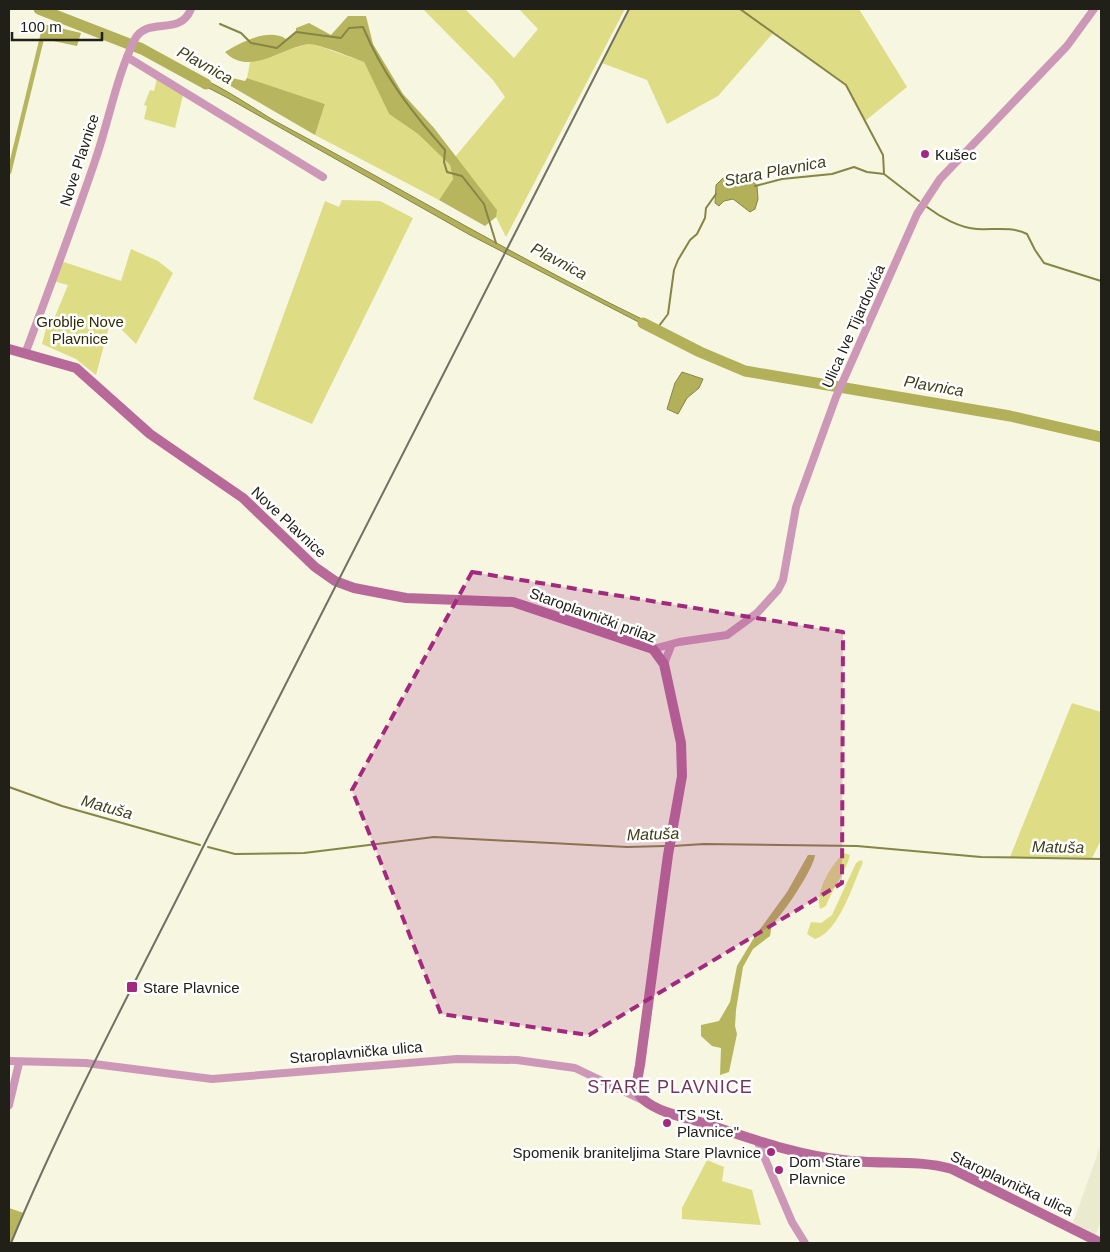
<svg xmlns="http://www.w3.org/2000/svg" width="1110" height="1252" viewBox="0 0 1110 1252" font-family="Arial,sans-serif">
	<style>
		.built { fill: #eaebce }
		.green { fill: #dedd86 }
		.forest { fill: #b7b55e }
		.water { fill: #b2b059; stroke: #868546 }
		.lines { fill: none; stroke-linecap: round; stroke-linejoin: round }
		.stream { stroke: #868546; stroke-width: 2 }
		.river { stroke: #b2b059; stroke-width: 11 }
		.street { stroke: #cd98b8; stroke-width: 8 }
		.secondary { stroke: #b7699a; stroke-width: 10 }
		.rail { stroke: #717164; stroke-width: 2 }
		.marked { fill: #a3297e; fill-opacity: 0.2; stroke: #a3297e; stroke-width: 4; stroke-dasharray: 10 6; stroke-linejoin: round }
		.poi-dot { fill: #a3297e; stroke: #fff; stroke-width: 2 }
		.labels { text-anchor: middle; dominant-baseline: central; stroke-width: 5; stroke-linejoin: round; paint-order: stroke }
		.poi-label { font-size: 15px; fill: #202018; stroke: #fff; text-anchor: start }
		.street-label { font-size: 15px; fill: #202018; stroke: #fff }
		.park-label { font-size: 15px; fill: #2e2c05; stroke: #fff }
		.water-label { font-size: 16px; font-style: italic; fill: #3f3e18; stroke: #fff }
		.quarter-label { font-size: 18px; letter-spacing: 1px; fill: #72355c; stroke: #fff }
	</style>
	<rect width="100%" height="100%" fill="#f6f6e1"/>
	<polygon class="built" points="1101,1144 1101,1221 1094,1239 1073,1223"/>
	<g class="green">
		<polygon points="423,9 465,9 514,58 538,29 519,9 625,9 506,237 496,217 496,209 455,157 505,97 493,80"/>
		<polygon points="629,9 859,9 907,87 865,121 846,85 774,32 718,96 667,124 647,80 602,63"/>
		<polygon points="310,43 364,62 389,114 418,134 450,165 453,179 439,200 315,135 325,104 247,78 250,62"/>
		<polygon points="158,74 184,91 175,128 144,119 147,106 144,105 150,90 154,91"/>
		<polygon points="342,200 380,201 413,218 312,424 253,399 325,201 339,207"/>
		<polygon points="131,249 158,261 173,273 136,344 111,319 96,375 76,359 42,344 49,318 54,319 68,285 53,281 61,261 121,281"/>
		<polygon points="1072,703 1101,712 1101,840 1092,858 1010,857"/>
		<path d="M844,853L850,855C846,872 832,889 826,906L820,909C815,891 831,865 844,853Z"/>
		<path d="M861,860L863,862C853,884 839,932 815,939L807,934L811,922L821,923L832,915L856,863Z"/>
		<polygon points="707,1160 724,1167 722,1181 752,1190 761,1225 682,1219 682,1208"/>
	</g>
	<g class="forest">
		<path d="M348,16H366L373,44L403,94L434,128L497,210L496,217L485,226L439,200L453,179L450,165L418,134L389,114L364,62C354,58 316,43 308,44C281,48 249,77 225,52C239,43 269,27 286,39L296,32V28L309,23L331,35Z"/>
		<polygon points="43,24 81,33 77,46 44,39 11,174 9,173 9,164"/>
		<polygon points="215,74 245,81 247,78 325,104 315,135 217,78"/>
		<path d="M808,855H815C814,868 783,915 772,924L770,936L753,949L743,967L736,1010L735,1026L737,1034L729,1072L720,1075L721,1048L712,1046L701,1036V1025L719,1021L730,1002L737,966L755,936L787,892Z"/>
		<polygon points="9,1208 24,1213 11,1243 9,1243"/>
	</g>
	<g class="water">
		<path d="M193,77C207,76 259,112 275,121C403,189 527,264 658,327L656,331L470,235L226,97L193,80Z"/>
		<polygon points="734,173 752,180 757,186 758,199 755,209 750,212 733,199 724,201 719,206 715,203 716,185 724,177"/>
		<polygon points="682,372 703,379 699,388 687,398 678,414 667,409 675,383"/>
	</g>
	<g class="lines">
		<g class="stream">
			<polyline points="740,9 846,85 883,155 884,173"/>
			<path d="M220,24L241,33L251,43L277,48L296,32L341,38L349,28L363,27C383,75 411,111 445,150L444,162L447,172L462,176L484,204L496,243"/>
			<polyline points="755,186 782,179 832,174 854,167 867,172 884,174 919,201"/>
			<path d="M927,207C940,217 960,228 977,229C994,230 1011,226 1027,234L1035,250L1044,263L1101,281"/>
			<polyline points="656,330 668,314 674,270 678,260 690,240 697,234 705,218 706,208 716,194"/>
			<polyline points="9,787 62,806 200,845"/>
			<polyline points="673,846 704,844 857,846 981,857 1101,859"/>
			<polyline points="208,847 235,854 304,853 434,837 627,847 665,846"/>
		</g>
		<g class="river">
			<polyline points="39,9 142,49 206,84"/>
			<polyline points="643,323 700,352 745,371 1010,416 1101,437"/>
		</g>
		<g class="street">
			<polyline points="127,57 323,177"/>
			<path d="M25,354C49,290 73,226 95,161C109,121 116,77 135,39C148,16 180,37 191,9"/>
			<polyline points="653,649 679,642 727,635 757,613 778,590 783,580 796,507 836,397 917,214 940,179 1067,46 1094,9"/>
			<polyline points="664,664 671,646"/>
			<polyline points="9,1061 86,1063 212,1079 457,1059 517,1060 575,1068 642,1100"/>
			<polyline points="9,1105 19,1063"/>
			<polyline points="757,1140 792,1222 805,1243"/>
		</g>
		<path class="secondary" d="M9,349L76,368L150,434L243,498L315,567L335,581L354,588L406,598L513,602L653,649L664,664L681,743L682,776L668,855L640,1065C638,1077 633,1091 644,1100C658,1112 683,1117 700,1122C747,1137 794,1155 843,1160C879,1165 917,1159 952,1169L1101,1243"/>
		<path class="rail" d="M11,1243C69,1104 141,972 208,837C346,560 491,286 629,9"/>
	</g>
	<path class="marked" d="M472,572L843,632L842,883L589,1035L441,1014L352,790Z"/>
	<g class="poi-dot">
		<circle cx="925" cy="154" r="5"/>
		<rect x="126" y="981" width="12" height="12" rx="2.5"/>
		<circle cx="667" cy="1123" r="5"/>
		<circle cx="771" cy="1152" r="5"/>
		<circle cx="779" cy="1170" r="5"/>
	</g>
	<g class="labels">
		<g class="poi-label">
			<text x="935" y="154">Kušec</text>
			<text x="143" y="987">Stare Plavnice</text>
			<text x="677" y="1114">TS "St.<tspan x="677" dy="17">Plavnice"</tspan></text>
			<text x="761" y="1152" text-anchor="end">Spomenik braniteljima Stare Plavnice</text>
			<text x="789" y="1161">Dom Stare<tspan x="789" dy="17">Plavnice</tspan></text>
		</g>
		<g class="street-label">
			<text transform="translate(79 160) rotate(-72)">Nove Plavnice</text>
			<text transform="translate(853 326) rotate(-66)">Ulica Ive Tijardovića</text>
			<text transform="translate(289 522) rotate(43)">Nove Plavnice</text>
			<text transform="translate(593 615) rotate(20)">Staroplavnički prilaz</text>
			<text transform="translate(356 1052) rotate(-5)">Staroplavnička ulica</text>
			<text transform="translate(1012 1183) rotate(25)">Staroplavnička ulica</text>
		</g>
		<g class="park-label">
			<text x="80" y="321">Groblje Nove<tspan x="80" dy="17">Plavnice</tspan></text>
		</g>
		<g class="water-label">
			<text transform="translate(205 65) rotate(29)">Plavnica</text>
			<text transform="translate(775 171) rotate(-11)">Stara Plavnica</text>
			<text transform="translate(559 261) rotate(28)">Plavnica</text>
			<text transform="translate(934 386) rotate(10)">Plavnica</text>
			<text transform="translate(107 807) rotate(16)">Matuša</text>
			<text transform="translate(653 834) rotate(-2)">Matuša</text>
			<text transform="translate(1058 847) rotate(1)">Matuša</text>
		</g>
		<g class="quarter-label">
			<text x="670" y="1087">STARE PLAVNICE</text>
		</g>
	</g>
	<rect width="1110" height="1252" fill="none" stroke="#202018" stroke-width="20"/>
	<path d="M12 32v8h90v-8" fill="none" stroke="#202018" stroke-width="2.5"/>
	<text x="20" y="32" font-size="15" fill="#202018" stroke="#ffffff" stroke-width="4" paint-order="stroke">100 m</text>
</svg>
